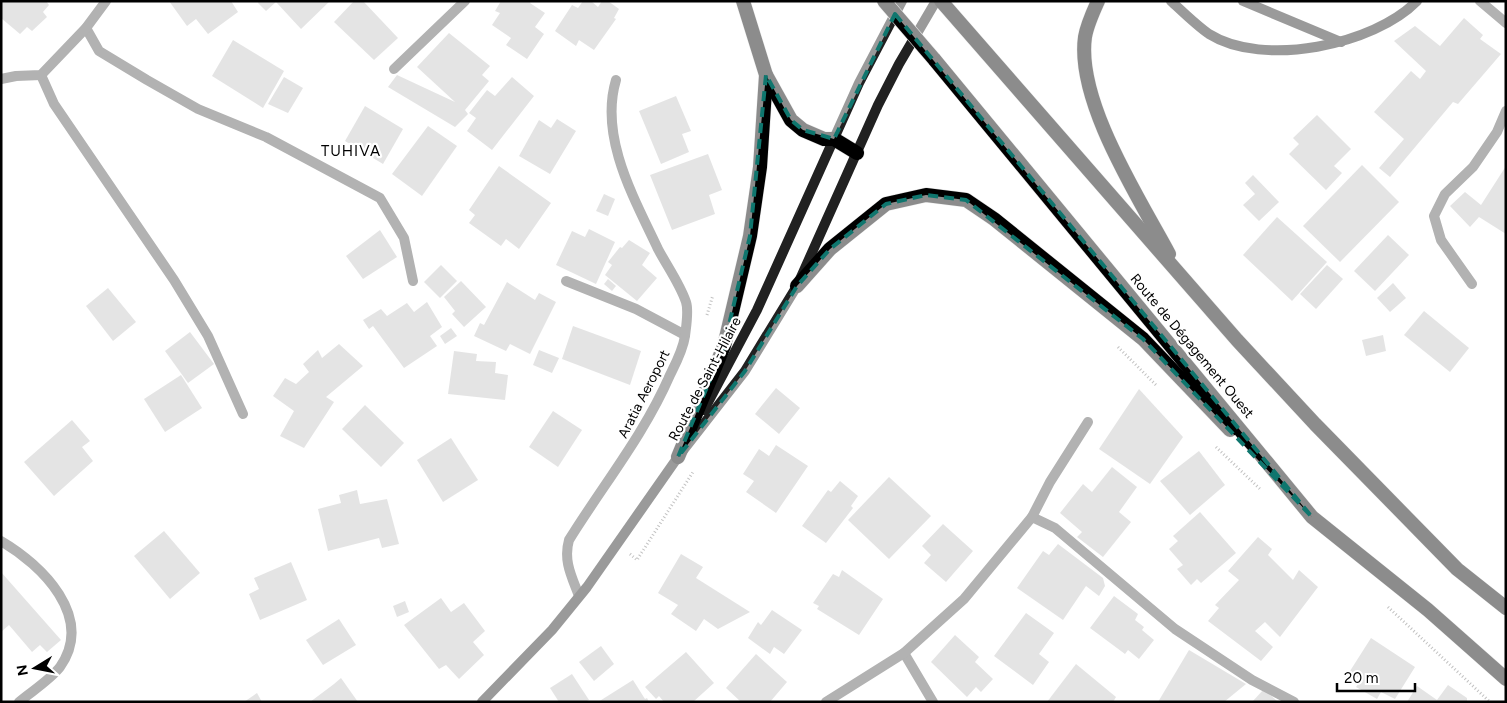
<svg xmlns="http://www.w3.org/2000/svg" width="1507" height="703" viewBox="0 0 1507 703" font-family="Figtree,sans-serif">
	<style>
		.building { fill: #c4c4c4 }
		.lines { fill: none; stroke-linecap: round; stroke-linejoin: round }
		.trunk-casing { stroke: #dbdbdb; stroke-width: 15 }
		.path { stroke: #767676; stroke-width: 3; stroke-dasharray: 1 2.5; stroke-linecap: butt }
		.service { stroke: #545454; stroke-width: 10 }
		.minor { stroke: #545454; stroke-width: 10 }
		.secondary { stroke: #212121; stroke-width: 10 }
		.trunk { stroke: #000; stroke-width: 14 }
		.trunk-bridge-casing { stroke: #dbdbdb; stroke-width: 15; stroke-linecap: butt }
		.trunk-bridge { stroke: #000; stroke-width: 14 }
		.marked { fill: none; stroke: #0f766e; stroke-width: 4; stroke-dasharray: 10 6; stroke-linejoin: round }
		.labels { text-anchor: middle; dominant-baseline: central; stroke-width: 4.5; stroke-linejoin: round; paint-order: stroke }
		.street-label { font-size: 14px; fill: #000; stroke: #fff }
		.neighbourhood-label { font-size: 15px; letter-spacing: 1px; fill: #000; stroke: #fff }
	</style>
	<rect width="100%" height="100%" fill="#fff"/>
	<g class="building">
		<polygon points="1,1 46,1 49,5 43,12 47,17 32,31 27,27 20,34 1,18"/>
		<polygon points="169,1 231,1 238,12 208,34 196,19 187,26"/>
		<polygon points="259,1 330,1 301,29 276,2 266,11 258,3"/>
		<polygon points="354,1 363,1 398,38 374,60 334,22"/>
		<polygon points="501,1 531,1 530,3 545,13 535,27 544,34 527,59 506,45 511,38 492,25 500,13 495,11"/>
		<polygon points="583,1 591,1 598,7 602,1 608,1 619,9 614,18 616,19 594,50 579,40 576,46 555,31 572,5 578,8"/>
		<polygon points="1464,18 1483,35 1480,39 1501,54 1458,104 1453,102 1390,177 1379,168 1404,139 1374,112 1411,71 1420,79 1426,71 1394,41 1415,26 1440,46"/>
		<polygon points="449,33 490,66 482,75 489,81 465,110 468,114 455,127 388,87 397,75 455,102 417,67"/>
		<polygon points="233,40 284,71 263,108 212,76"/>
		<polygon points="284,77 303,88 288,113 268,104"/>
		<polygon points="512,77 534,96 492,150 467,131 476,118 469,113 487,90 495,96"/>
		<polygon points="676,96 691,131 682,134 689,152 661,164 639,111"/>
		<polygon points="365,106 403,129 383,164 345,141"/>
		<polygon points="1317,115 1351,149 1334,166 1342,173 1326,190 1289,154 1299,144 1293,138"/>
		<polygon points="557,119 576,131 550,174 519,156 539,120 551,128"/>
		<polygon points="428,126 457,146 422,196 392,174"/>
		<polygon points="708,154 722,190 709,195 715,214 672,230 650,175"/>
		<polygon points="1362,165 1399,202 1340,262 1303,226"/>
		<polygon points="499,166 551,203 519,249 506,239 501,246 469,223 475,215 469,210"/>
		<polygon points="1506,166 1506,234 1479,217 1470,227 1450,206 1465,192 1481,205"/>
		<polygon points="1253,175 1279,202 1259,221 1243,205 1255,194 1245,183"/>
		<polygon points="604,194 615,199 608,216 596,211"/>
		<polygon points="1277,217 1327,262 1292,301 1243,255"/>
		<polygon points="589,229 615,242 596,284 556,265 572,231 585,237"/>
		<polygon points="380,230 397,257 363,279 346,256"/>
		<polygon points="1388,235 1409,255 1375,291 1354,271"/>
		<polygon points="629,240 650,253 642,265 657,278 637,301 605,275 612,265 608,262 620,247 622,248"/>
		<polygon points="441,265 457,281 440,298 424,282"/>
		<polygon points="1327,265 1343,279 1316,309 1300,294"/>
		<polygon points="608,279 616,286 612,291 604,284"/>
		<polygon points="461,281 486,307 464,327 452,314 455,311 444,297"/>
		<polygon points="507,282 535,300 539,293 556,302 530,354 510,344 506,351 474,336 480,323 484,325"/>
		<polygon points="1393,283 1406,298 1390,312 1377,298"/>
		<polygon points="108,288 136,322 113,341 86,306"/>
		<polygon points="427,302 442,327 430,336 437,346 404,368 373,326 369,329 363,320 381,309 387,316 407,303 414,312"/>
		<polygon points="1424,311 1469,348 1450,372 1404,335"/>
		<polygon points="573,326 641,351 630,385 562,359"/>
		<polygon points="451,328 457,336 445,344 440,336"/>
		<polygon points="190,332 214,364 188,383 165,351"/>
		<polygon points="1383,335 1386,351 1366,356 1362,340"/>
		<polygon points="339,344 363,366 326,397 334,402 304,448 280,436 294,411 273,396 285,378 296,384 309,372 303,364 318,350 322,358"/>
		<polygon points="539,350 559,358 552,373 533,365"/>
		<polygon points="454,351 477,354 476,361 496,362 495,373 508,375 505,400 448,394"/>
		<polygon points="181,375 202,408 165,432 144,399"/>
		<polygon points="776,388 800,408 779,434 755,414"/>
		<polygon points="1139,389 1183,437 1150,484 1099,449"/>
		<polygon points="365,405 404,443 381,467 342,429"/>
		<polygon points="553,411 582,430 558,467 529,447"/>
		<polygon points="72,420 90,441 82,447 93,461 54,496 24,462"/>
		<polygon points="451,438 478,480 443,502 417,460"/>
		<polygon points="776,445 808,466 776,513 746,492 754,481 743,474 759,449 769,456"/>
		<polygon points="1199,451 1225,485 1190,515 1160,481"/>
		<polygon points="1112,467 1137,487 1119,512 1131,522 1103,557 1077,537 1082,532 1060,513 1083,484 1092,492"/>
		<polygon points="889,477 931,516 889,559 848,520"/>
		<polygon points="840,481 858,496 851,506 853,508 826,543 802,526 828,490 831,492"/>
		<polygon points="357,490 360,504 387,499 399,544 382,548 379,538 328,551 318,509 341,503 339,495"/>
		<polygon points="1200,512 1236,553 1201,583 1197,579 1191,585 1177,569 1183,565 1169,549 1178,541 1173,536"/>
		<polygon points="943,524 973,551 946,582 924,563 931,555 922,546"/>
		<polygon points="164,531 200,573 170,599 134,556"/>
		<polygon points="1258,537 1272,549 1268,555 1293,580 1299,570 1318,587 1280,637 1265,622 1255,631 1273,647 1261,661 1208,621 1219,608 1215,605 1239,580 1228,571"/>
		<polygon points="1058,544 1103,578 1105,586 1099,596 1086,586 1063,620 1017,588 1043,551 1049,555"/>
		<polygon points="681,554 703,567 696,578 750,612 718,629 704,619 696,631 671,614 678,605 658,593"/>
		<polygon points="291,562 307,600 260,620 249,594 259,589 254,578"/>
		<polygon points="842,570 883,599 859,635 817,609 819,606 813,603 833,574 839,577"/>
		<polygon points="1,572 61,640 47,652 40,645 32,652 9,625 1,632"/>
		<polygon points="1114,596 1138,614 1135,620 1144,627 1142,630 1154,640 1139,659 1128,650 1125,654 1090,628"/>
		<polygon points="441,598 451,612 464,603 485,631 473,642 484,655 459,679 446,665 439,669 404,625"/>
		<polygon points="405,601 409,612 397,617 393,606"/>
		<polygon points="772,610 802,630 784,654 774,647 770,654 748,638 758,622 761,625"/>
		<polygon points="1026,613 1054,633 1039,654 1049,662 1033,685 994,656"/>
		<polygon points="339,619 356,645 323,665 306,640"/>
		<polygon points="955,635 979,657 975,662 993,679 981,692 976,687 967,697 931,662"/>
		<polygon points="1371,638 1415,667 1395,699 1381,692 1377,699 1356,687 1361,680 1350,671"/>
		<polygon points="601,646 614,664 594,681 579,662"/>
		<polygon points="1189,650 1246,684 1224,702 1158,702"/>
		<polygon points="686,652 714,683 693,702 664,702 659,696 656,699 645,687"/>
		<polygon points="756,654 787,682 770,702 741,702 726,688"/>
		<polygon points="1076,664 1116,697 1113,702 1047,702"/>
		<polygon points="572,674 589,700 585,702 559,702 550,688"/>
		<polygon points="341,678 358,702 310,702 334,684"/>
		<polygon points="633,680 645,699 647,698 649,702 598,702"/>
		<polygon points="1448,685 1467,698 1467,702 1407,702 1417,686 1437,700"/>
		<polygon points="1264,689 1278,702 1252,702"/>
		<polygon points="257,693 262,702 244,702"/>
	</g>
	<g class="lines">
		<defs>
			<g id="trunk">
				<polyline points="941,1 1237,340 1315,424 1457,569 1506,608"/>
				<path d="M1098,1C1093,12 1087,25 1085,37C1076,101 1139,198 1169,254"/>
				<polyline points="934,59 1312,517 1428,610 1506,679"/>
				<polyline points="766,75 791,120 803,130 824,139 834,139 857,153"/>
				<polyline points="797,286 830,249 886,204 926,195 966,200 994,219 1143,339 1230,430"/>
				<polyline points="678,457 724,346 750,236 760,167 766,75 743,1"/>
			</g>
		</defs>
		<use href="#trunk" class="trunk-casing"/>
		<g class="path">
			<polyline points="707,315 713,295"/>
			<polyline points="1118,347 1156,385"/>
			<polyline points="1216,447 1260,489"/>
			<polyline points="630,554 637,560 693,472"/>
			<polyline points="1388,607 1490,702"/>
		</g>
		<polyline class="service" points="566,281 636,309 685,335"/>
		<g class="minor">
			<polyline points="1480,1 1506,23"/>
			<polyline points="86,28 99,51 147,80 198,109 266,137 380,198 404,238 413,281"/>
			<polyline points="394,69 465,1"/>
			<polyline points="41,75 54,104 174,280 208,336 243,414"/>
			<polyline points="1,79 16,76 41,75 86,28 106,1"/>
			<polyline points="1472,284 1441,240 1434,216 1445,194 1473,167 1497,132 1506,111"/>
			<polyline points="1032,517 1055,528 1175,629 1252,680 1294,702"/>
			<path d="M1,541C42,565 95,617 60,667C50,680 32,691 19,702"/>
			<path d="M579,596C572,577 563,561 569,540C603,485 644,435 670,375C676,363 683,350 685,336C686,327 689,311 686,302C680,284 667,266 658,249C634,198 599,137 616,80"/>
			<polyline points="904,653 933,702"/>
			<polyline points="826,702 904,653 964,599 1032,517 1050,482 1088,422"/>
		</g>
		<g class="secondary">
			<path d="M1171,1C1183,12 1196,25 1209,34C1263,68 1374,45 1417,1"/>
			<polyline points="1243,1 1341,42"/>
			<polyline points="704,410 757,310 859,83 902,1"/>
			<polyline points="482,702 552,630 587,587 678,457 745,371 797,286 878,105 899,64 936,1"/>
		</g>
		<use href="#trunk" class="trunk"/>
		<defs>
			<polyline id="trunk-bridge" points="884,1 934,59"/>
		</defs>
		<use href="#trunk-bridge" class="trunk-bridge-casing"/>
		<use href="#trunk-bridge" class="trunk-bridge"/>
	</g>
	<path d="M0 0H1507V703H0ZM895,14L1312,517L1143,339L966,200L926,195L886,204L830,249L797,286L745,371L678,457L724,346L750,236L766,75L791,120L803,130L834,139Z" fill="#fff" fill-opacity=".55" fill-rule="evenodd"/>
	<path class="marked" d="M895,14L1312,517L1143,339L966,200L926,195L886,204L830,249L797,286L745,371L678,457L724,346L750,236L766,75L791,120L803,130L834,139Z"/>
	<g class="labels">
		<g class="street-label">
			<text transform="translate(1192 346) rotate(50)">Route de Dégagement Ouest</text>
			<text transform="translate(705 379) rotate(-62)">Route de Saint-Hilaire</text>
			<text transform="translate(644 394) rotate(-63)">Aratia Aeroport</text>
		</g>
		<g class="neighbourhood-label">
			<text x="351" y="151">TUHIVA</text>
		</g>
	</g>
	<rect width="1507" height="703" fill="none" stroke="#000000" stroke-width="5"/>
	<g transform="translate(35 668) rotate(260)" stroke="#ffffff" stroke-width="4" paint-order="stroke">
	<path d="M0-4L9 19L0 12L-9 19Z" fill="#000000"/>
	<text y="-8" font-size="14" font-weight="bold" text-anchor="middle" fill="#000000">N</text>
	</g>
	<path d="M1337 683v8h78v-8" fill="none" stroke="#000000" stroke-width="2.5"/>
	<text x="1344" y="683" font-size="15" fill="#000000" stroke="#ffffff" stroke-width="4" paint-order="stroke">20 m</text>
</svg>
